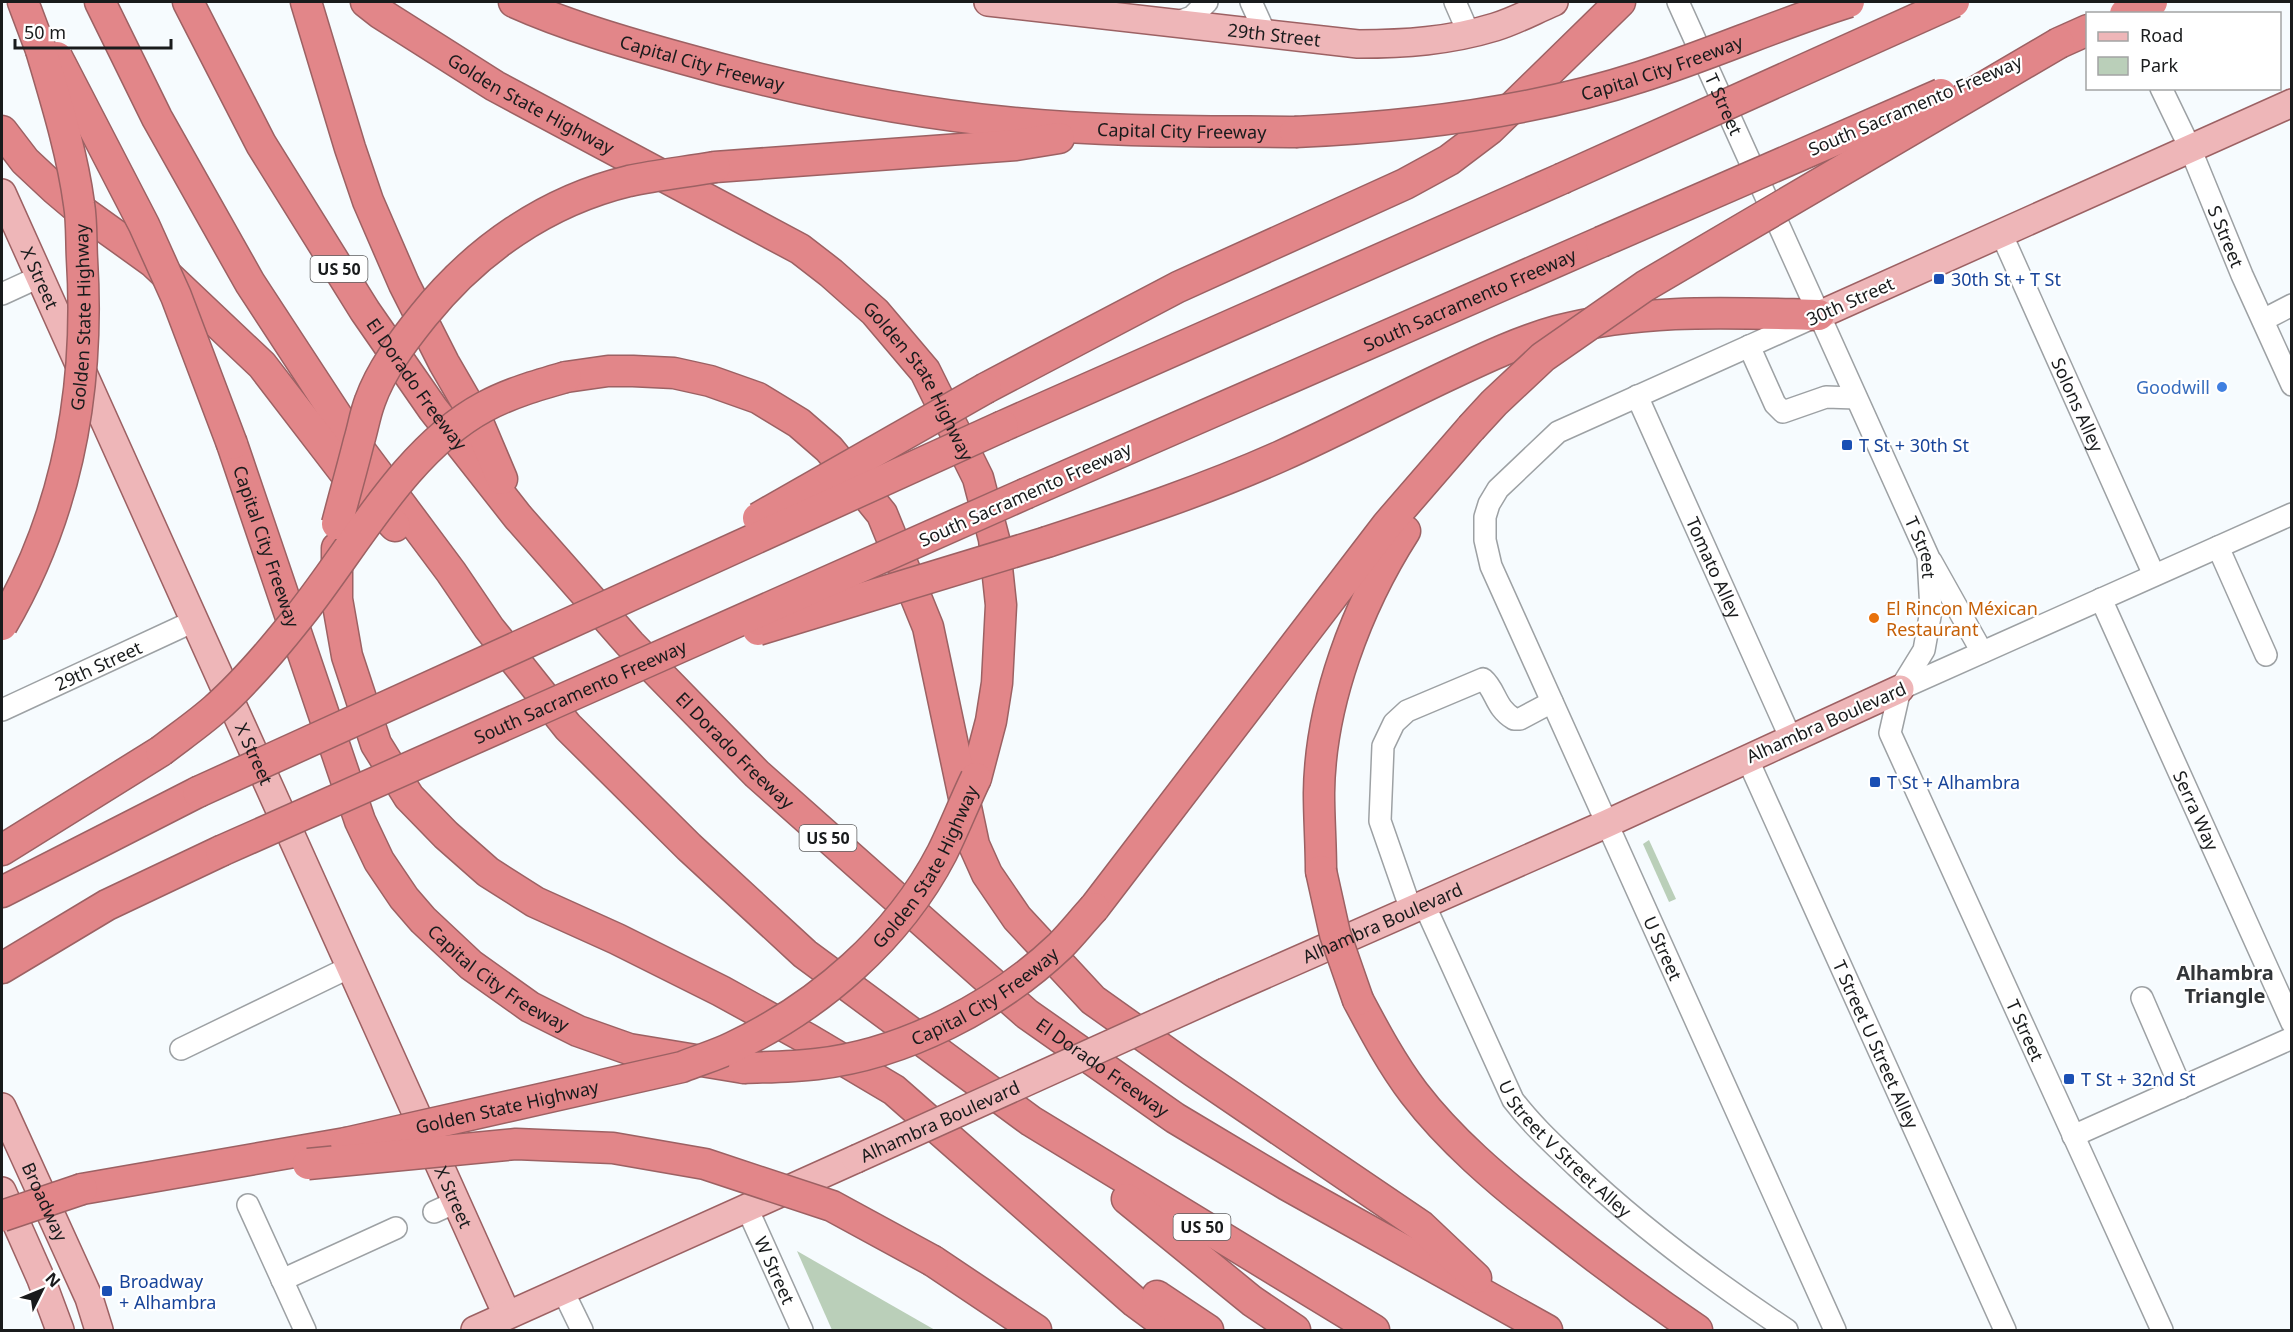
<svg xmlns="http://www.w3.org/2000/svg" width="2293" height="1332" viewBox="0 0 2293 1332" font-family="'Noto Sans',sans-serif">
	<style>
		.green { fill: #bacfb9 }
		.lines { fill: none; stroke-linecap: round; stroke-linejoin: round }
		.minor-casing { stroke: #9da1a4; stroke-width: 24 }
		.major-casing { stroke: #9c6163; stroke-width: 30 }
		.highway-casing { stroke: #9c6163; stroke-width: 33 }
		.minor { stroke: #fff; stroke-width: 21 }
		.major { stroke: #eeb6b8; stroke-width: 27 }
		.highway { stroke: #e28689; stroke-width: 30 }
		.major-bridge-casing { stroke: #9c6163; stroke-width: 30; stroke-linecap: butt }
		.highway-bridge-casing { stroke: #9c6163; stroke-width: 33; stroke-linecap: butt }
		.major-bridge { stroke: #eeb6b8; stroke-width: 27 }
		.highway-bridge { stroke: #e28689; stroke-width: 30 }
		.transit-dot { fill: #1a4fb4; stroke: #fff; stroke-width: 2 }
		.shop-dot { fill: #3f7fe0; stroke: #fff; stroke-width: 2 }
		.food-dot { fill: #e8710a; stroke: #fff; stroke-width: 2 }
		.labels { text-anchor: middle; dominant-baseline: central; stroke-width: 4.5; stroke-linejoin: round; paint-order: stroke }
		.shield { fill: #fff; stroke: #5e5f60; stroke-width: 1.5 }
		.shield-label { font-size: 16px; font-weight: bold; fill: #191b1c }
		.street-label { font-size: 18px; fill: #191b1c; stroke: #fff }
		.transit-label { font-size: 18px; fill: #164399; stroke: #fff; text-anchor: start }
		.shop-label { font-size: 18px; fill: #366cbe; stroke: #fff; text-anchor: end }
		.food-label { font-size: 18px; fill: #c56008; stroke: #fff; text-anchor: start }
		.neighbourhood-label { font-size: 20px; font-weight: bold; fill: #333639; stroke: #fff }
	</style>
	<rect width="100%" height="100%" fill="#f6fbfe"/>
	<g class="green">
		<polygon points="1649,840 1676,899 1669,902 1643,844"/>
		<polygon points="797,1251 935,1330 832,1330"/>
	</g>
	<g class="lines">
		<defs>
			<g id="minor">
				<polyline points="1251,2 1265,33"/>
				<polyline points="1455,2 1469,34"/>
				<path id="s1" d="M1678,2L1928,556L1931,611L1924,650L1900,689L1890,733L2162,1330"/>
				<polyline points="1175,23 1192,17 1207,2"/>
				<path id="s2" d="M2161,88L2190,148L2242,275L2292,385"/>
				<path id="s3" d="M2001,233L2154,575"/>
				<polyline points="2,294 39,277"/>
				<path id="s4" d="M1812,318L1558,432L1498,489L1489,504L1485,517V540L1491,566L1835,1330"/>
				<polyline points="2263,320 2292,305"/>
				<polyline points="1749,346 1775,404 1783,412 1826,397 1856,398"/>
				<path id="s5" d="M1637,396L1791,739"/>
				<polyline points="2218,547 2266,655"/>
				<polyline points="1931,561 1982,652"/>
				<path id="s6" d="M2101,599L2292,1023"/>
				<polyline points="1900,689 2292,514"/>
				<path id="s7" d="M2,710L194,621"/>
				<path id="s8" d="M1747,758L2005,1330"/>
				<path id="s9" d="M1424,904L1513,1100C1532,1125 1554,1145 1577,1167C1641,1228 1713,1281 1787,1330"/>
				<path d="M1411,910L1380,821L1383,746L1394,723L1407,711L1483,679C1496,690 1495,708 1514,719H1520L1552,702"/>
				<polyline points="2142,998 2181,1088"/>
				<polyline points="181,1049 350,967"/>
				<polyline points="2073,1136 2292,1038"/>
				<polyline points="248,1205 305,1330"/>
				<path id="s10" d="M747,1208L802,1330"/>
				<polyline points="434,1212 456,1202"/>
				<polyline points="282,1280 396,1228"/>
				<polyline points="563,1291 582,1330"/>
			</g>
			<g id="major">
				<path id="s11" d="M988,2L1358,44C1405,44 1449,41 1495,27C1515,21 1535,10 1554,2"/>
				<path id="s12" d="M2,193L507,1315"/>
				<polyline points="1819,315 2292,103"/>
				<path id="s13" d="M1225,992L1606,824L1900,689"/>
				<path id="s14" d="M2,1107L89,1298L99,1330"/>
				<polyline points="2,1191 41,1279 60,1330"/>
				<polyline points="475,1330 856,1159"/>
			</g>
			<g id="highway">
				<polyline points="23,2 41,50"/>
				<polyline points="100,2 157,118 250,283 354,442 451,572 489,628 568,727 689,847 805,954 1031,1121 1374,1330"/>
				<path id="s15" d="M188,2L261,144L365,311L433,409L518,517L630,644L757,774L1027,1014L1175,1118L1287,1185L1547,1330"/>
				<polyline points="306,2 350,148 368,201 404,284 444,363 477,420 502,479"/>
				<path id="s16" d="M366,2L380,13L495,86L800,249L831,273L875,312L925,371L978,478L994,539L1001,605L997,683L991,721L976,778"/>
				<path id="s17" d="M514,2C565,25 627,43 681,58C790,89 902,112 1014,123C1108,132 1201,131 1295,132"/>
				<polyline points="2059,43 2088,30"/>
				<polyline points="2,131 25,161 56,190 75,206 153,262 262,365 345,473 395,526"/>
				<polyline points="715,167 1016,145 1059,138"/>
				<polyline points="566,377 608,371 633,371 674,373 710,381 758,398 799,423 829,449 882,514 928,627 974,845 987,874 1017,918 1093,1000 1193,1071 1421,1226 1476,1278"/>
				<polyline points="986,388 1178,287 1405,184 1449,160 1490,129 1620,2"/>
				<polyline points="1003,426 1561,179"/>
				<path id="s18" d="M232,444L360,821L379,861L404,898L423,920L471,965L530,1007L578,1031L629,1049L744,1068"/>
				<path id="s19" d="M1027,493L1601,242"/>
				<path d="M1047,542C1126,516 1205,490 1281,456C1339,430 1395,400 1453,373C1487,357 1521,341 1557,331C1643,308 1731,313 1819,315"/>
				<polyline points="337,548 337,599 347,656 376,744 409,797 446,835 488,872 535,902 617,939 721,991 808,1039 894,1090 1135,1302 1173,1330"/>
				<polyline points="2,850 161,751"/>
				<path d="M1321,871C1321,845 1319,819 1319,793C1320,703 1357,606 1405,531"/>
				<polyline points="2,892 198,792"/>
				<polyline points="1094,908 1387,525 1471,428"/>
				<polyline points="2,968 107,905 221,851"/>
				<path d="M1358,1000C1375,1032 1392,1064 1414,1093C1450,1140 1497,1180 1543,1216C1593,1256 1644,1294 1697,1330"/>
				<polyline points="82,1189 346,1143"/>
				<polyline points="1127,1199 1252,1301 1295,1330"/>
				<polyline points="933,1261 1036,1330"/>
				<polyline points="1157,1296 1208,1330"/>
			</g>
		</defs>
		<use href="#minor" class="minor-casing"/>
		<use href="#major" class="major-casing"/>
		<use href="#highway" class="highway-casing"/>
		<use href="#minor" class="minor"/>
		<use href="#major" class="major"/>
		<use href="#highway" class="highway"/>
		<defs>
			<g id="major-bridge">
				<path id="s20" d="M856,1159L1225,992"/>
			</g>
			<g id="highway-bridge">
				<polyline points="2125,14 2152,2"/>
				<polyline points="57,57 144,225 176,296 232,444"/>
				<path id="s21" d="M1295,132C1410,127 1529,113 1640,77C1710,55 1778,24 1849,2"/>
				<polyline points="1561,179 1954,2"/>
				<polyline points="1601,242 1941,94"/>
				<polyline points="1471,428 1494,403 1543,357 1645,286 2059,43"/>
				<polyline points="758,518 986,388"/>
				<path d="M337,524C344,497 352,469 359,441C363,428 365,414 370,401C381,370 403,341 423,316C476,250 546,201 629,181C657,175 686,172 715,167"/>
				<path id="s22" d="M2,625C68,512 90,388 82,259C81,241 82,222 79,204C72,152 56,101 41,50"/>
				<polyline points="758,630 1047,542"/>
				<path d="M161,751C179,737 198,724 215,709C247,681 275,647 301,614C355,546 406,449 484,407C510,393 538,385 566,377"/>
				<polyline points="198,792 1003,426"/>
				<path id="s23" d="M221,851L1027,493"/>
				<polyline points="1321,871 1335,934 1358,1000"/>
				<path id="s24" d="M744,1068C768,1067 792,1067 817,1064C904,1054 997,1006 1060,946C1072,934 1082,921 1094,908"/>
				<path id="s25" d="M346,1143L682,1067C699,1060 717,1055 733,1047C819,1006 898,938 942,853C954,829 964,803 976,778"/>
				<polyline points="308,1164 516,1144 613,1148 705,1164 832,1206 933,1261"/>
				<polyline points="2,1216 82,1189"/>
			</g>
		</defs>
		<use href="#major-bridge" class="major-bridge-casing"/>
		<use href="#highway-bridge" class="highway-bridge-casing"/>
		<use href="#major-bridge" class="major-bridge"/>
		<use href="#highway-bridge" class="highway-bridge"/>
	</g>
	<g class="transit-dot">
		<rect x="1933" y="273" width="12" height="12" rx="3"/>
		<rect x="1841" y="439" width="12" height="12" rx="3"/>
		<rect x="1869" y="776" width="12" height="12" rx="3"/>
		<rect x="2063" y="1073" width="12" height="12" rx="3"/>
		<rect x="101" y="1285" width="12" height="12" rx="3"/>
	</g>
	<circle class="shop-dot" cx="2222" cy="387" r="6"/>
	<circle class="food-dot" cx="1874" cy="618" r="6"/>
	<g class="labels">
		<g class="shield">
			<rect x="310.5" y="256" width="57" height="26" rx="4.5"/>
			<rect x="799.5" y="825" width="57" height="26" rx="4.5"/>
			<rect x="1173.5" y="1214" width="57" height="26" rx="4.5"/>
		</g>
		<g class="shield-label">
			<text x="339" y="269">US 50</text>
			<text x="828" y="838">US 50</text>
			<text x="1202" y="1227">US 50</text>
		</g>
		<g class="street-label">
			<text stroke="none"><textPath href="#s11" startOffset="288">29th Street</textPath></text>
			<text stroke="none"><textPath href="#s17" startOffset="198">Capital City Freeway</textPath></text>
			<text stroke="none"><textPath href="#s21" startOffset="374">Capital City Freeway</textPath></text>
			<text stroke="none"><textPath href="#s16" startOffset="194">Golden State Highway</textPath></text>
			<text stroke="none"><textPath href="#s1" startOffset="112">T Street</textPath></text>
			<text transform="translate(1915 105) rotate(-23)">South Sacramento Freeway</text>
			<text stroke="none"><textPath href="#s17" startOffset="684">Capital City Freeway</textPath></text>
			<text stroke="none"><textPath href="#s2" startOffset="162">S Street</textPath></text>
			<text stroke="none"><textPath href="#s12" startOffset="93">X Street</textPath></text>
			<text stroke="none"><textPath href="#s19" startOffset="483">South Sacramento Freeway</textPath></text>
			<text transform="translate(1850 301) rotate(-24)">30th Street</text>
			<text stroke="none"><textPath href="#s22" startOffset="322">Golden State Highway</textPath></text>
			<text stroke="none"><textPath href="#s16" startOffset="680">Golden State Highway</textPath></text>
			<text stroke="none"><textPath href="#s15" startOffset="446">El Dorado Freeway</textPath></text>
			<text stroke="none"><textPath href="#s3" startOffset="188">Solons Alley</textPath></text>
			<text transform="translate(1025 494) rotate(-24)">South Sacramento Freeway</text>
			<text stroke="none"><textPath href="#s18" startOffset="108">Capital City Freeway</textPath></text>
			<text stroke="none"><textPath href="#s1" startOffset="598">T Street</textPath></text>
			<text stroke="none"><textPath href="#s5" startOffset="188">Tomato Alley</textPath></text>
			<text stroke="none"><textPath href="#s7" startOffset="106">29th Street</textPath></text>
			<text stroke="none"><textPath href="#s23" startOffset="393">South Sacramento Freeway</textPath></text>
			<text transform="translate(1826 722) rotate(-24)">Alhambra Boulevard</text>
			<text stroke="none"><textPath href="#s15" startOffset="932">El Dorado Freeway</textPath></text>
			<text stroke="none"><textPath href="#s12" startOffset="615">X Street</textPath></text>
			<text stroke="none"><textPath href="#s6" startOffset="232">Serra Way</textPath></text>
			<text stroke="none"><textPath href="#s25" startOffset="669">Golden State Highway</textPath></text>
			<text stroke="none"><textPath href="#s13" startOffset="172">Alhambra Boulevard</textPath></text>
			<text stroke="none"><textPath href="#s4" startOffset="861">U Street</textPath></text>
			<text stroke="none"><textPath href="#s18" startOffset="612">Capital City Freeway</textPath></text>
			<text stroke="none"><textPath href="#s24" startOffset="256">Capital City Freeway</textPath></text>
			<text stroke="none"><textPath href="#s1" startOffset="1120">T Street</textPath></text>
			<text stroke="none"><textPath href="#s8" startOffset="314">T Street U Street Alley</textPath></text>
			<text stroke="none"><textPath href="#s15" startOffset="1418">El Dorado Freeway</textPath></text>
			<text stroke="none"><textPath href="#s25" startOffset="165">Golden State Highway</textPath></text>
			<text stroke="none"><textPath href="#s20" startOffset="92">Alhambra Boulevard</textPath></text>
			<text stroke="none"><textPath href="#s9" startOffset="286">U Street V Street Alley</textPath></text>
			<text stroke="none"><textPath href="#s12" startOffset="1101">X Street</textPath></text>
			<text stroke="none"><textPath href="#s14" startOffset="104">Broadway</textPath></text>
			<text stroke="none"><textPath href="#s10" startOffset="68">W Street</textPath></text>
		</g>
		<g class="transit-label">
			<text x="1951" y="279">30th St + T St</text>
			<text x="1859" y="445">T St + 30th St</text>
			<text x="1887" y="782">T St + Alhambra</text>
			<text x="2081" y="1079">T St + 32nd St</text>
			<text x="119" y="1281">Broadway<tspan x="119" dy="21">+ Alhambra</tspan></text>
		</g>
		<g class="shop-label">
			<text x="2210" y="387">Goodwill</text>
		</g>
		<g class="food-label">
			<text x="1886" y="608">El Rincon Méxican<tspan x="1886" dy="21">Restaurant</tspan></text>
		</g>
		<g class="neighbourhood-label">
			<text x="2225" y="972">Alhambra<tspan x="2225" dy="23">Triangle</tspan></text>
		</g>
	</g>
	<rect width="2293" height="1332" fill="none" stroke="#191b1c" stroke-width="6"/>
	<rect x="2086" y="12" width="195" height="78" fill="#ffffff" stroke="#a3a4a4" stroke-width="1.5"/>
	<rect x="2098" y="32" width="30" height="9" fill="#eeb6b8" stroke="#a3a4a4" stroke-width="1.5"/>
	<text x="2140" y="42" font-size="18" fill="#191b1c">Road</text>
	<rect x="2098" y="57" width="30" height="18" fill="#bacfb9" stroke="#a3a4a4" stroke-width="1.5"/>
	<text x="2140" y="72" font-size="18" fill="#191b1c">Park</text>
	<g transform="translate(42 1290) rotate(47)" stroke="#ffffff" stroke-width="4.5" paint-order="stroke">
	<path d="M0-4.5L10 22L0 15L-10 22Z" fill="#191b1c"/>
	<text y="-9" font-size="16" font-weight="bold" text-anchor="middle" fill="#191b1c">N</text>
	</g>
	<path d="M15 39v9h156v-9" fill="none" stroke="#191b1c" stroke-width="3"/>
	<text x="24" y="39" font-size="18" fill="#191b1c" stroke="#ffffff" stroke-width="4.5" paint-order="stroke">50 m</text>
</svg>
